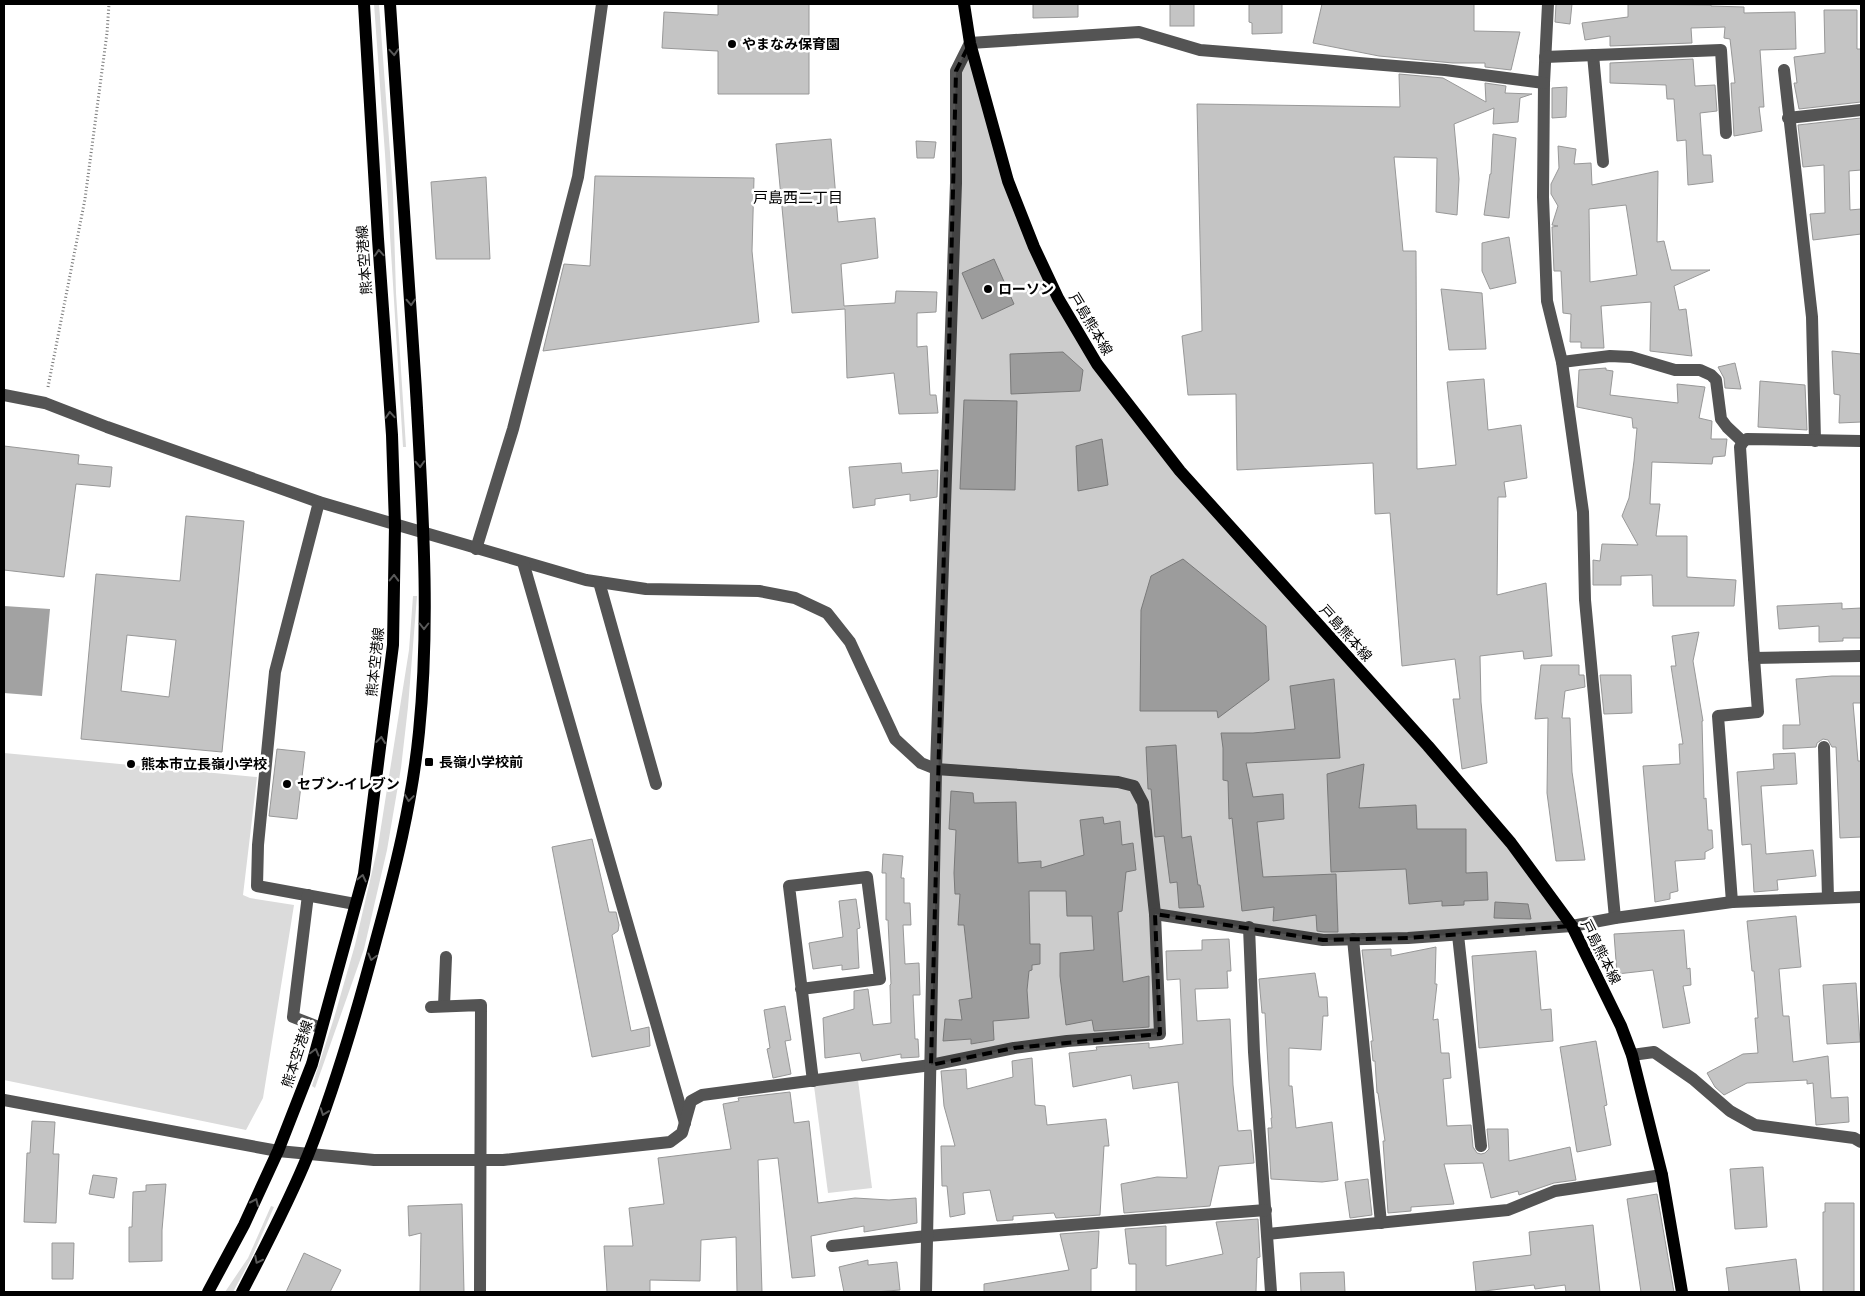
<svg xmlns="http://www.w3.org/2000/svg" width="1865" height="1296" viewBox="0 0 1865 1296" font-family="Helvetica,'Noto Sans JP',sans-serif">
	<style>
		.green { fill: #dbdbdb }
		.water { fill: #a2a2a2 }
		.building { fill: #c4c4c4; stroke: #989898; fill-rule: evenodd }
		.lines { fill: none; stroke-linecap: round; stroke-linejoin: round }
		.path { stroke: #767676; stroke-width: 3; stroke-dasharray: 1 2.5; stroke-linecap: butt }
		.minor { stroke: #545454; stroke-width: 12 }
		.major { stroke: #000; stroke-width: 12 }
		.oneway { stroke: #595959 }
		.marked { fill: #000; fill-opacity: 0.2; stroke: #000; stroke-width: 4; stroke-dasharray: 10 6; stroke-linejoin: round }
		.poi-dot { fill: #000; stroke: #fff; stroke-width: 2 }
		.labels { text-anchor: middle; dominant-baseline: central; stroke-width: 5; stroke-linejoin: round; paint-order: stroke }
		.poi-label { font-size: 14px; font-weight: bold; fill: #000; stroke: #fff; text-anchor: start }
		.street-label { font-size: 14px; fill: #000; stroke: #fff }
		.neighbourhood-label { font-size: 15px; fill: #000; stroke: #fff }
	</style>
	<rect width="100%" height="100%" fill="#fff"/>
	<g class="green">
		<polygon points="374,4 379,4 393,193 396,293 406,447 403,447 385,154"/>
		<polygon points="413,596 417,596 408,707 401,768 387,850 364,949 315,1088 312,1086 334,1018 355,945 378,846 409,650"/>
		<polygon points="4,753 257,777 243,895 250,898 294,905 263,1098 246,1130 4,1080"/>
		<polygon points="858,1080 872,1188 828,1193 814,1086"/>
		<polygon points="271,1206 274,1207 251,1259 233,1292 225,1292 248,1258"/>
	</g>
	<polygon class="water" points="4,606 50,609 42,696 4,693"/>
	<g class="building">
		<polygon points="718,4 809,4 809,94 718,94 718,51 662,48 664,12 718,15"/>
		<polygon points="1033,4 1078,4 1078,17 1033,18"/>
		<rect x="1170" y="4" width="24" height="22"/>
		<polygon points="1249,4 1282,4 1282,33 1252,34 1252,23 1249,22"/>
		<polygon points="1322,4 1474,4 1474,31 1520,32 1511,70 1485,67 1485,63 1453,63 1379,56 1313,43"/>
		<polygon points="1556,4 1572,4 1570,24 1555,22"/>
		<polygon points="1628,4 1711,5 1711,6 1744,7 1744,13 1795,12 1796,49 1760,50 1764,107 1759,107 1762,131 1734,136 1731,83 1735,83 1730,39 1724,38 1725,27 1691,28 1692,43 1610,46 1610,36 1585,40 1582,23 1628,17"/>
		<polygon points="1824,10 1857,10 1857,49 1861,49 1861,102 1799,109 1794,83 1797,83 1794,57 1825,53"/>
		<polygon points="1693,59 1695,86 1715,85 1717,111 1700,113 1703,155 1711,155 1713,182 1688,185 1686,140 1677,141 1674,99 1667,99 1666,85 1610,83 1610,63"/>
		<polygon points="1399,74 1443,78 1486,102 1485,83 1506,86 1505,93 1532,94 1520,98 1518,122 1493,124 1494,108 1454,124 1459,179 1457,215 1436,212 1437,158 1394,157 1403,251 1416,251 1417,469 1456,465 1447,382 1484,379 1488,430 1521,425 1527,478 1504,482 1506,497 1498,497 1497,595 1546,583 1552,656 1524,659 1523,651 1480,656 1481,702 1487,763 1462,769 1453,699 1460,699 1455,659 1402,666 1390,513 1375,514 1373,463 1237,470 1236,394 1188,395 1182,336 1202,331 1197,104 1400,107"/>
		<polygon points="1567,87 1566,117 1552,118 1552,88"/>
		<polygon points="1861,118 1861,170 1849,171 1850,210 1861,209 1861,234 1813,240 1810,214 1825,213 1824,165 1803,167 1798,125"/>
		<polygon points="1493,134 1516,138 1509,218 1484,215 1490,174 1491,174"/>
		<polygon points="831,139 838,222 875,218 878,258 841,264 844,306 895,303 896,291 937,292 936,312 917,313 917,347 927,346 930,395 936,395 938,413 899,414 894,373 847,378 845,309 792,313 776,144"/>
		<polygon points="916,141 936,142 934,158 917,158"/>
		<path d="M1558,146L1576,149L1574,164L1591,163L1592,185L1658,171L1657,242L1664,241L1671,270H1710L1674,286L1679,310L1686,309L1692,356L1650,351L1651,302L1601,306L1604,348H1581V342H1570L1571,314L1563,313L1561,271H1554L1552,227L1558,226L1552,225L1558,206L1551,194V184L1559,168ZM1626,205L1637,275L1590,282L1589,209Z"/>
		<polygon points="595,176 754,178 752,251 759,322 543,351 564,264 590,266"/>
		<polygon points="486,177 490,259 436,259 431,182"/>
		<polygon points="1509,237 1516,283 1490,289 1482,271 1482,243"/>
		<polygon points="994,259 1014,304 982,319 962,273"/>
		<polygon points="1441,289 1482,293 1486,349 1449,350"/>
		<polygon points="1832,351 1861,354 1861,422 1839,423 1840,395 1834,394"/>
		<polygon points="1063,352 1083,370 1080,391 1011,394 1010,354"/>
		<polygon points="1735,363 1741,389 1725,388 1724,378 1718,367"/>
		<polygon points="1606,368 1606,370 1613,371 1610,395 1678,403 1677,384 1705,387 1699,418 1712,421 1711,439 1727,439 1725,456 1713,457 1712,464 1652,462 1650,504 1660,504 1656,536 1687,536 1687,577 1736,580 1734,606 1653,606 1652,575 1621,576 1621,585 1593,585 1593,560 1600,561 1602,544 1638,545 1622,516 1629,498 1634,461 1637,428 1633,428 1632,418 1577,407 1579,370"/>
		<polygon points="1760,381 1805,385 1807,430 1758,427"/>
		<polygon points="964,400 1017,401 1015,490 960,489"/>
		<polygon points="1102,439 1108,485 1078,491 1076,446"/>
		<polygon points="4,446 79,455 78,464 112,467 110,487 76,484 64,577 4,570"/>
		<polygon points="901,463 902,473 938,470 937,497 910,501 910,494 875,499 875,505 853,508 849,467"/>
		<path d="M186,516L244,521L222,752L81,739L96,574L180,581ZM127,635L176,640L169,697L121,691Z"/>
		<polygon points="1183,559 1266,626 1269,680 1218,718 1217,711 1140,711 1141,610 1151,576"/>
		<polygon points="1842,603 1842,609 1861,608 1861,638 1843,638 1843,641 1819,642 1819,626 1779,629 1777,606"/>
		<polygon points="1699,632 1693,661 1703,721 1702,721 1704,799 1706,798 1708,830 1712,830 1713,848 1705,852 1705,859 1675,861 1678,891 1670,893 1670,899 1655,902 1643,766 1680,764 1679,744 1683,744 1671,666 1676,666 1672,636"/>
		<polygon points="1541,665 1579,665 1579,675 1584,675 1585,687 1565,691 1562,718 1570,718 1572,772 1585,860 1556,861 1547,793 1548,718 1535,719"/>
		<polygon points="1600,675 1631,675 1632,713 1604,714"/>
		<polygon points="1832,676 1861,676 1861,703 1853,703 1858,761 1861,761 1861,837 1840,838 1836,747 1832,747 1828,740 1823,739 1817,743 1816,747 1783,749 1783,725 1800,725 1796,679"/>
		<polygon points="1334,679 1340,758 1246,763 1253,797 1283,794 1284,819 1257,822 1263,877 1336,874 1338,932 1324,932 1317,931 1316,915 1273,921 1274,907 1242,911 1232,818 1229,819 1228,781 1223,780 1223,748 1221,733 1253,733 1295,729 1290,686"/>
		<polygon points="1176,745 1182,838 1191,836 1198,885 1200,885 1204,907 1179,908 1177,882 1170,883 1164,836 1155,837 1151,789 1148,789 1146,747"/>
		<polygon points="277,749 305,752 297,819 269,816"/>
		<polygon points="1795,753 1797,784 1761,786 1766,854 1813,850 1816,876 1777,880 1778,890 1754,892 1751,844 1742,845 1737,772 1774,769 1773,754"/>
		<polygon points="1364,764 1359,808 1416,805 1417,829 1466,829 1466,873 1487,872 1488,900 1464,901 1464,905 1442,906 1442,901 1409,904 1406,869 1331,872 1327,774"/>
		<polygon points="951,791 973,793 974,803 1016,802 1018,863 1041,861 1041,868 1084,855 1080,820 1103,817 1104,824 1120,821 1122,845 1133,843 1136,870 1126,872 1122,911 1118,912 1123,982 1149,976 1149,1027 1094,1031 1092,1020 1066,1025 1060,976 1060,953 1094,950 1092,916 1067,916 1066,891 1029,891 1030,944 1040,944 1040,964 1032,965 1032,970 1029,971 1027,990 1029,1018 993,1021 994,1040 971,1044 971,1039 943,1041 945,1019 962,1020 959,1000 972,998 964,925 958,925 960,894 955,894 954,873 956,830 949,829"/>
		<polygon points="592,839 609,912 616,912 619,925 618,931 612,935 631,1031 649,1027 650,1046 592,1057 552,847"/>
		<polygon points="883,854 903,856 901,878 904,878 904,903 910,903 911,925 903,925 905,964 919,963 920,995 913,995 915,1039 918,1039 919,1057 901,1058 901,1054 862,1061 860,1053 825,1058 823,1018 854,1009 854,991 868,989 873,1025 891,1023 890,985 891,984 888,920 886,920 886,873 882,873"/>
		<polygon points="856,899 860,928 857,929 859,968 842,970 842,965 813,969 809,943 843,937 839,901"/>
		<polygon points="1495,902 1528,904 1531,919 1494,918"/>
		<polygon points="1796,916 1801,967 1779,969 1783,1016 1789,1016 1793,1062 1828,1056 1831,1098 1848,1097 1849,1122 1816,1125 1813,1083 1807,1084 1807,1080 1747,1083 1724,1095 1715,1087 1707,1073 1743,1054 1758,1053 1755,1018 1758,1018 1754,971 1752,971 1747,921"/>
		<polygon points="1684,930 1687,969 1690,968 1691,985 1683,986 1690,1023 1663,1028 1653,970 1617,974 1614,934"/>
		<polygon points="1229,939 1231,971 1227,971 1228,988 1195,989 1197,1021 1230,1019 1233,1085 1238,1131 1251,1130 1254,1163 1219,1166 1210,1206 1124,1213 1121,1184 1157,1177 1187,1178 1178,1082 1133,1089 1131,1075 1073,1087 1069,1053 1097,1050 1096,1047 1149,1043 1149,1048 1183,1044 1180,979 1167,980 1166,951 1202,950 1202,940"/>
		<polygon points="1436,947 1435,984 1437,984 1433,1020 1438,1019 1441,1053 1449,1053 1451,1078 1443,1079 1447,1126 1471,1125 1473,1147 1477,1153 1481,1154 1485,1153 1489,1149 1487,1129 1508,1129 1509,1161 1570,1147 1576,1180 1554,1183 1519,1195 1518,1191 1491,1198 1483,1163 1444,1164 1454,1204 1411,1207 1411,1211 1388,1213 1383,1141 1385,1141 1378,1093 1377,1093 1375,1061 1373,1061 1371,1041 1373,1041 1362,950 1391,949 1391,956"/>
		<polygon points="1536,951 1541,1010 1551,1009 1553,1041 1479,1048 1472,956"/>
		<polygon points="1315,973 1319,997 1327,997 1328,1016 1323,1016 1321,1050 1289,1048 1289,1086 1292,1086 1296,1128 1332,1122 1338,1180 1322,1182 1271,1179 1268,1128 1272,1128 1271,1118 1272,1118 1269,1082 1265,1013 1262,1013 1259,979"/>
		<polygon points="1856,983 1860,1042 1827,1044 1823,985"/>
		<polygon points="785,1006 791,1040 785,1041 791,1074 773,1078 767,1049 770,1048 764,1010"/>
		<polygon points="1596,1041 1607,1105 1604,1106 1611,1145 1577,1152 1560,1047"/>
		<polygon points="1032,1058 1035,1105 1045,1106 1047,1125 1106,1119 1109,1146 1104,1146 1100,1215 1056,1218 1054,1213 1013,1216 1013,1220 997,1221 990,1190 963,1193 965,1214 950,1217 947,1186 942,1186 941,1146 955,1146 944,1106 941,1071 966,1069 967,1089 1013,1077 1012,1061"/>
		<polygon points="790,1092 794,1123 809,1121 818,1203 855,1198 889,1200 916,1198 917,1223 864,1232 864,1226 811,1236 815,1276 792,1278 778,1158 758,1160 762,1292 737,1292 736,1237 701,1240 700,1281 650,1280 650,1292 607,1292 604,1246 633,1246 629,1208 664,1204 658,1158 731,1149 723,1104 739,1101 738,1098"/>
		<polygon points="32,1121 55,1122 53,1154 59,1154 56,1223 24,1222 27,1153 30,1153"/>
		<polygon points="1763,1167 1767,1227 1735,1229 1730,1169"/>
		<polygon points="93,1175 117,1178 114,1198 89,1194"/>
		<polygon points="1368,1179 1372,1215 1350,1218 1345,1182"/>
		<polygon points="166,1184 162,1230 162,1261 129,1262 129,1227 132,1227 133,1192 146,1191 146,1185"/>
		<polygon points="1657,1194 1674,1292 1641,1292 1627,1199"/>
		<polygon points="1825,1203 1854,1203 1854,1292 1823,1292 1823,1212 1825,1212"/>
		<polygon points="462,1204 464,1292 420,1292 421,1233 409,1236 408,1206"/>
		<polygon points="1258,1219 1260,1257 1257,1258 1256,1292 1136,1292 1136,1264 1129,1264 1125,1229 1166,1226 1166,1266 1223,1254 1216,1222"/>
		<polygon points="1593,1225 1600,1292 1566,1292 1565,1285 1535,1289 1534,1285 1476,1292 1473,1262 1531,1255 1529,1232"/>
		<polygon points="1099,1231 1097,1268 1091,1269 1091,1292 984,1292 984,1284 1069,1270 1060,1234"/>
		<polygon points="52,1243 74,1243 73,1279 52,1279"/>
		<polygon points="304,1253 341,1270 330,1292 286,1292"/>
		<polygon points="1796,1259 1800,1292 1729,1292 1726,1268"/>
		<polygon points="868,1260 868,1265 897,1262 900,1290 875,1292 844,1292 839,1267"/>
		<polygon points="1344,1272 1345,1292 1301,1292 1300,1273"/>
	</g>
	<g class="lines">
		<polyline class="path" points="48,387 85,199 107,33 109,4"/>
		<g class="minor">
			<polyline points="1548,4 1544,83 1543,197 1547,301 1562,362 1583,512 1585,600 1615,918"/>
			<polyline points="1593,55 1603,162"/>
			<polyline points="1545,57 1721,50 1726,133"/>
			<polyline points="1784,70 1812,317 1815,441"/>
			<polyline points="1788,118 1861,110"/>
			<polyline points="1562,362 1610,356 1631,357 1675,370 1700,370 1711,375 1716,380 1721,419 1727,427 1743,442"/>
			<polyline points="4,395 45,403 107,427 319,502 586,580 646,589 759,591 795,598 827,613 850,642 895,739 921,763 936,769 1118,782 1134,786 1143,803 1155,914 1323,940 1408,938 1572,926 1615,918 1732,902 1861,897"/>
			<polyline points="1861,441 1747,439 1743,442 1740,447 1754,658 1861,656"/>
			<polyline points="319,502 275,672 258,845 257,886 355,904"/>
			<polyline points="476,549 513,429 578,177 602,4"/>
			<polyline points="523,562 685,1123"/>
			<polyline points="599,582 656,784"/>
			<polyline points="1824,747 1828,898"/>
			<polyline points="308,895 293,1017 321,1028"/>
			<polyline points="1732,902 1718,716 1758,712 1754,658"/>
			<polyline points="1249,927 1254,1052 1271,1292"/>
			<polyline points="1458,935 1481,1146"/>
			<polyline points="1353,939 1381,1223"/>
			<polyline points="801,989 880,979 867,877 789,886 813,1081"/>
			<polyline points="444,1006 446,957"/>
			<polyline points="431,1007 481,1005 480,1292"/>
			<polyline points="1632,1055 1654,1052 1693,1079 1730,1111 1755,1125 1854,1138 1861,1142"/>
			<polyline points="4,1100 278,1151 374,1160 503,1160 670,1142 682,1133 691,1101 702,1095 931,1065 1014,1048 1067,1041 1160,1034 1155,914"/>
			<polyline points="1267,1234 1508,1210 1555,1191 1662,1175"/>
			<polyline points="832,1246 927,1236 1266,1210"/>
			<polyline points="926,1292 936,769 956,183 956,71 970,43 1139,32 1200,50 1445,70 1544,83"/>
		</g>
		<g class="major">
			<polyline points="964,4 970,43 1008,181 1034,247 1058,298 1097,364 1180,471 1428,746 1511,843 1572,926 1621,1026 1632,1055 1662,1175 1682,1292"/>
			<polyline points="208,1292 244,1225 278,1151 312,1064 364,874 393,645 395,525 392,435 378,239 364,4"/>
			<path d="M242,1292C265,1247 289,1202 308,1155C336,1085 357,1012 376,940C395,871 412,803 419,732C430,624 423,516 417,408C409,273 400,138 390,4"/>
		</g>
	</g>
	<defs><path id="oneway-chevron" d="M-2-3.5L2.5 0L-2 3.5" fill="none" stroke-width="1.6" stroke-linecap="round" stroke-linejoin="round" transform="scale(1.25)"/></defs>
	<g class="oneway">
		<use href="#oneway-chevron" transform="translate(394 52) rotate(86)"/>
		<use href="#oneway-chevron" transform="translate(379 253) rotate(-94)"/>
		<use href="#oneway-chevron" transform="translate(411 302) rotate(87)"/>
		<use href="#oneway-chevron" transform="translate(390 415) rotate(-94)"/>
		<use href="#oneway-chevron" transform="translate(420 464) rotate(87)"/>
		<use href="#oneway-chevron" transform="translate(394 578) rotate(-89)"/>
		<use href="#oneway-chevron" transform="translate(424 626) rotate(90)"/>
		<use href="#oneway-chevron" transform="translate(381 740) rotate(-83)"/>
		<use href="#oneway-chevron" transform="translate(409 798) rotate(98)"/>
		<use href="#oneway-chevron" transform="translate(362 878) rotate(-77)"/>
		<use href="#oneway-chevron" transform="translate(372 957) rotate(105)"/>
		<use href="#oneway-chevron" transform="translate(315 1052) rotate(-75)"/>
		<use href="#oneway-chevron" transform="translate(324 1112) rotate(110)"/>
		<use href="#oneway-chevron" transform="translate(255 1202) rotate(-66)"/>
		<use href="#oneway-chevron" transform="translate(258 1260) rotate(117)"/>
	</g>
	<path class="marked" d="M970,43L1008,181L1034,247L1097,364L1180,471L1511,843L1572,926L1408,938L1323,940L1155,914L1160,1034L1014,1048L931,1065L956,71Z"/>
	<g class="poi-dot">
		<circle cx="732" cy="44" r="5"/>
		<circle cx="988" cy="289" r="5"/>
		<rect x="424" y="757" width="10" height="10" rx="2.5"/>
		<circle cx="131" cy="764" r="5"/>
		<circle cx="287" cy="784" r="5"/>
	</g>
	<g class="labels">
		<g class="poi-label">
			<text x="742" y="44">やまなみ保育園</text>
			<text x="998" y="289">ローソン</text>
			<text x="439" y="762">長嶺小学校前</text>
			<text x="141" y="764">熊本市立長嶺小学校</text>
			<text x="297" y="784">セブン-イレブン</text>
		</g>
		<g class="street-label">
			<text transform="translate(364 260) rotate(-94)">熊本空港線</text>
			<text transform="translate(1091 324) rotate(59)">戸島熊本線</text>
			<text transform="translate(1346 633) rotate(48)">戸島熊本線</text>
			<text transform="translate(375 662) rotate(-84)">熊本空港線</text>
			<text transform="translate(1601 952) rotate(63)">戸島熊本線</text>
			<text transform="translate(297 1054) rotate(-72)">熊本空港線</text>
		</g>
		<g class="neighbourhood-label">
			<text x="798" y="197">戸島西二丁目</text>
		</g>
	</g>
	<rect width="1865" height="1296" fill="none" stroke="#000000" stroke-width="10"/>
</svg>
